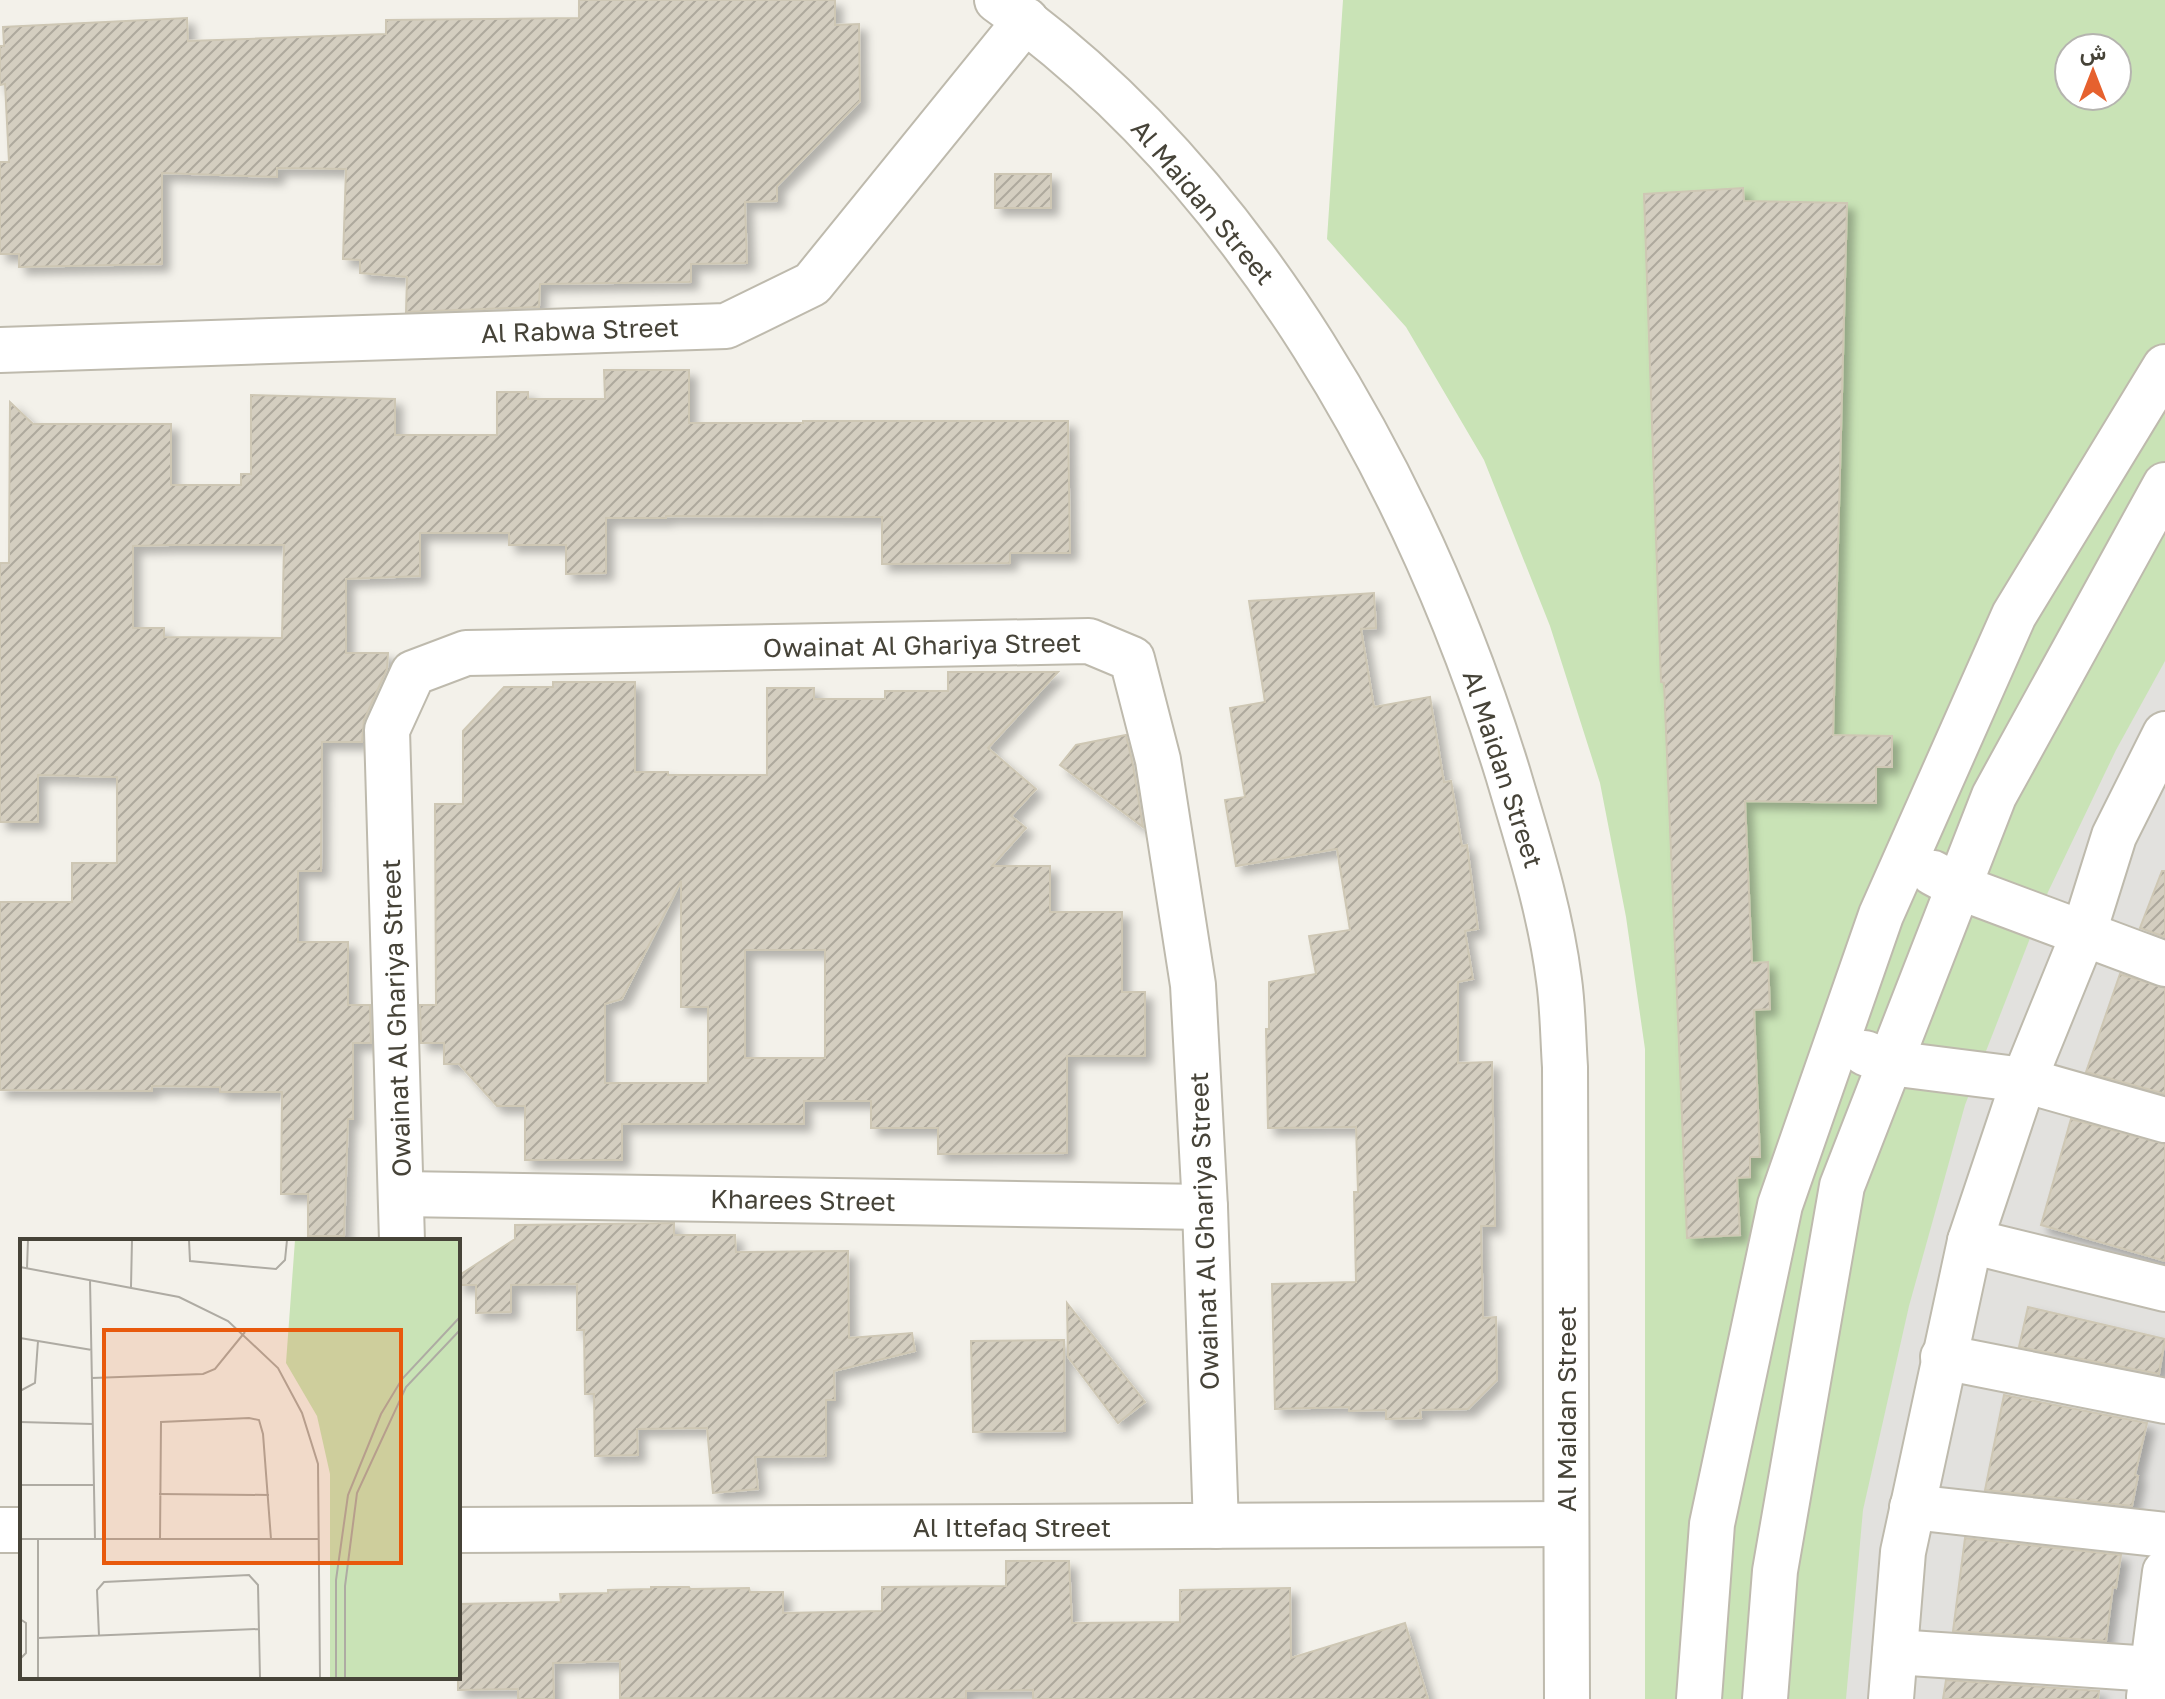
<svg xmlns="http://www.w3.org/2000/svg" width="2165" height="1699" viewBox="0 0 2165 1699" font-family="'Golos Text',Vazirmatn,sans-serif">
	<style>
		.grass { fill: #c9e3b6; fill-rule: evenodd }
		.parking { fill: #e2e1de }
		.building { fill: url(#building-hatch); stroke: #cec7b4; stroke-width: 2; fill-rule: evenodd; filter: url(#shadow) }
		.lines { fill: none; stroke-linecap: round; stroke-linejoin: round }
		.minor-casing { stroke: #bebaad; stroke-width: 48 }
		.minor { stroke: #fff; stroke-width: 44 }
		.labels { text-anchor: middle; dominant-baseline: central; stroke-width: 8; stroke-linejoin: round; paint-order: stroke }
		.street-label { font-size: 26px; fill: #464338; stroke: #fff }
		.inset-road { fill: none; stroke: #aeaba3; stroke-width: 2 }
		.view { fill: #e8590c; fill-opacity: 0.15; stroke: #e8590c; stroke-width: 4 }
		.inset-edge { fill: none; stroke: #464338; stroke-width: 4 }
	</style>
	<defs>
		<pattern id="building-hatch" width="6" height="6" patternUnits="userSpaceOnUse" patternTransform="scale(2)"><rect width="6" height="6" fill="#d4cec0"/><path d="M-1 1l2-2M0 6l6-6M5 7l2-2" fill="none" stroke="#aea99d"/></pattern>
		<filter id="shadow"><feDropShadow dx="7" dy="7" stdDeviation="4" flood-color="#0004"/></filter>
	</defs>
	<rect width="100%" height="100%" fill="#f3f1ea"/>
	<path class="grass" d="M1343,0H2165V1699H1645V1049L1626,917L1600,783L1550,626L1484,460L1406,327L1327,239ZM2069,48H2117V96H2069Z"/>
	<polygon class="parking" points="2165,661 2165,1699 1846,1699 1863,1510 1909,1306 1965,1105 2048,892 2116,750"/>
	<g class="building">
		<polygon points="579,0 835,0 835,25 859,24 860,101 777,186 777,201 745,202 747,263 691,264 691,282 540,284 539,307 406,312 407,277 360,273 360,260 343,259 346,169 277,168 277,177 162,173 162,264 19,267 19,254 0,254 0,162 9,162 5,84 0,85 0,46 4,46 3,27 187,18 188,41 386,34 386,20 579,18"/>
		<rect x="995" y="174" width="56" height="34"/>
		<polygon points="1743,188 1744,201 1847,203 1833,735 1892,736 1892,767 1876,767 1876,803 1745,801 1752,963 1768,962 1770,1009 1754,1010 1760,1157 1750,1157 1750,1177 1737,1178 1740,1235 1687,1238 1664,683 1661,682 1644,194"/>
		<path d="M604,370H689V423H803V421H1068L1070,553H1010V563L882,564V517L666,516V518H606V573L566,574V545H509V533H420V576L346,579V653H388L387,669L364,720L362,742H322L321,871H298V942H348V1005H370L371,1043H353V1119H348L344,1236H308V1194H281L282,1092H220V1087L152,1086V1091L0,1090V902H72V863H117V777L38,775V822H0V563H9L10,402L33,424H171V485H241V474H251V395L395,399V435H497V392H528V399H605ZM170,545H284L282,638L164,637V628H133V546Z"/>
		<polygon points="1374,593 1376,628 1361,629 1374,707 1430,697 1444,782 1451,781 1462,846 1467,845 1478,929 1465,931 1473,979 1458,982 1458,1063 1492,1062 1495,1226 1481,1226 1483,1318 1496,1317 1497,1380 1468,1409 1420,1410 1421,1418 1386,1419 1386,1410 1349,1411 1349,1407 1275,1409 1272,1284 1356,1282 1354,1192 1358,1192 1356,1127 1268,1128 1266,1029 1269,1029 1269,982 1316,974 1309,936 1350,930 1337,849 1236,866 1225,800 1245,797 1230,708 1265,702 1249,601"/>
		<path d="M948,672H1058L988,748L1036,789L1011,816L1026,828L992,866H1050V912H1122V992H1145V1056H1067V1153L938,1154V1128H871V1101H804V1124H622V1160H525V1106H497L459,1064H444V1043H421L420,1005H436L435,804H463V731L504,687H553V682H635V772H668V775H767V688H814V699H885V691H948ZM681,881V1007H708V1083H605V1004L622,999ZM745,950H825V1058H745Z"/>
		<polygon points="1126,735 1133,765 1143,827 1060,765 1076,745"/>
		<polygon points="2162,871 2165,871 2165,937 2140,928"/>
		<polygon points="2120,974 2165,988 2165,1094 2086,1072"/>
		<polygon points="2071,1119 2165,1144 2165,1261 2041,1225"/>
		<polygon points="674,1223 674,1235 735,1235 736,1252 848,1251 849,1338 912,1333 915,1351 834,1371 835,1400 826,1400 826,1456 755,1457 758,1489 713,1493 707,1428 637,1429 638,1455 595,1456 594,1394 585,1394 584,1330 577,1330 577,1284 511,1285 511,1312 476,1313 476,1285 458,1285 458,1276 515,1239 515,1225"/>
		<polygon points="1067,1303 1145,1402 1118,1423 1068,1357"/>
		<polygon points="2028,1307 2165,1339 2159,1374 2019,1347"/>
		<polygon points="1064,1340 1065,1431 973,1432 971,1341"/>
		<polygon points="2004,1395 2147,1423 2135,1475 2138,1476 2132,1506 1985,1490"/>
		<polygon points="1965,1538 2121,1555 2116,1588 2113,1587 2106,1641 1953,1631"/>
		<polygon points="1006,1561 1069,1561 1072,1623 1180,1622 1180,1590 1290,1588 1291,1658 1405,1623 1428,1699 1033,1699 1033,1690 966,1691 966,1699 620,1698 620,1661 553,1663 554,1699 518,1699 518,1689 458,1690 458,1604 561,1602 560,1594 608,1593 608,1590 651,1589 651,1587 689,1587 690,1589 749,1588 750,1592 783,1592 783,1613 882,1611 882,1587 1006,1586"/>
		<polygon points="1946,1680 2099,1691 2098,1699 1943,1699"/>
	</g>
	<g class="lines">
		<defs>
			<g id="minor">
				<path d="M997,0C1249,180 1418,482 1508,774C1528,842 1550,909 1559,980C1563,1008 1563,1038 1565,1067L1567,1699"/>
				<polyline points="0,350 726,326 812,284 1026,20"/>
				<polyline points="1933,873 1959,887 2165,964"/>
				<polyline points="1865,1053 1890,1063 2024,1080 2165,1120"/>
				<polyline points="401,1194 1205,1207"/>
				<polyline points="402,1241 387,730 413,673 466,653 1089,641 1132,659 1158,760 1193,985 1205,1207 1216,1526"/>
				<polyline points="1970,1241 2165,1289"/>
				<polyline points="1943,1357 2165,1401"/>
				<polyline points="1912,1507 2165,1535"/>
				<polyline points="0,1530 22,1530"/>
				<polyline points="458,1530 1566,1524"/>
				<polyline points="1895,1652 2152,1669"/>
				<polyline points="2149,1697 2165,1572"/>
				<polyline points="1699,1699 1712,1524 1780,1205 1881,915 2014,615 2165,367"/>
				<polyline points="1765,1699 1775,1571 1842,1186 1994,796 2165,485"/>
				<polyline points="1891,1699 1903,1552 1970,1241 2024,1080 2083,935 2114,836 2165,734"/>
			</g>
		</defs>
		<use href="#minor" class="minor-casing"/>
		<use href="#minor" class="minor"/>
	</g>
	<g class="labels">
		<g class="street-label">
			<text transform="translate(1203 202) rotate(50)">Al Maidan Street</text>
			<text transform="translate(580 330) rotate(-2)">Al Rabwa Street</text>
			<text transform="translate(922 645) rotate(-1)">Owainat Al Ghariya Street</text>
			<text transform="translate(1503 769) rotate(72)">Al Maidan Street</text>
			<text transform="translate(396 1018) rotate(-92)">Owainat Al Ghariya Street</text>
			<text transform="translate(803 1200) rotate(1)">Kharees Street</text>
			<text transform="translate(1204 1231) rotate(-92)">Owainat Al Ghariya Street</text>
			<text transform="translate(1566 1409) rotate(-90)">Al Maidan Street</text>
			<text x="1012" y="1527">Al Ittefaq Street</text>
		</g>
	</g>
	<g transform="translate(20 1239)">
		<rect width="440" height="440" fill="#f3f1ea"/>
		<path d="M275,1H440V439H310V235L297,177L266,124Z" fill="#c9e3b6"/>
		<path class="inset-road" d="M169,1L170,22L256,30L265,21L267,1M0,28L159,58L208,82L258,129L282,174L298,225L300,439M7,29L8,1M70,41L75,301M111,48L112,1M0,99L72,111M72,139L183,135L195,130L225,93M0,152L15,144L18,102M0,183L73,185M0,246H74M139,255L249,256M0,300H299M18,301V439M140,301L141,183L229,179L239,181L243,195L251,300M0,380L6,384V414L0,420M79,397L77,351L84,343L229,336L238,346L240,439M18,399L239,390M316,439V341L328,256L361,175L382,140L440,78M325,439V347L337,254L386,148L440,91"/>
		<path class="view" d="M84,91H381V324H84Z"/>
		<rect width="440" height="440" class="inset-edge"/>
	</g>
	<g transform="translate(2093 72)"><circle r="38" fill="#ffffff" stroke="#b5b4af" stroke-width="2"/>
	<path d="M0-6L14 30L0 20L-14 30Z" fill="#e6612e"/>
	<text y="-12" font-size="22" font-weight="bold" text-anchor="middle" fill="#464338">ش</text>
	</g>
</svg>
